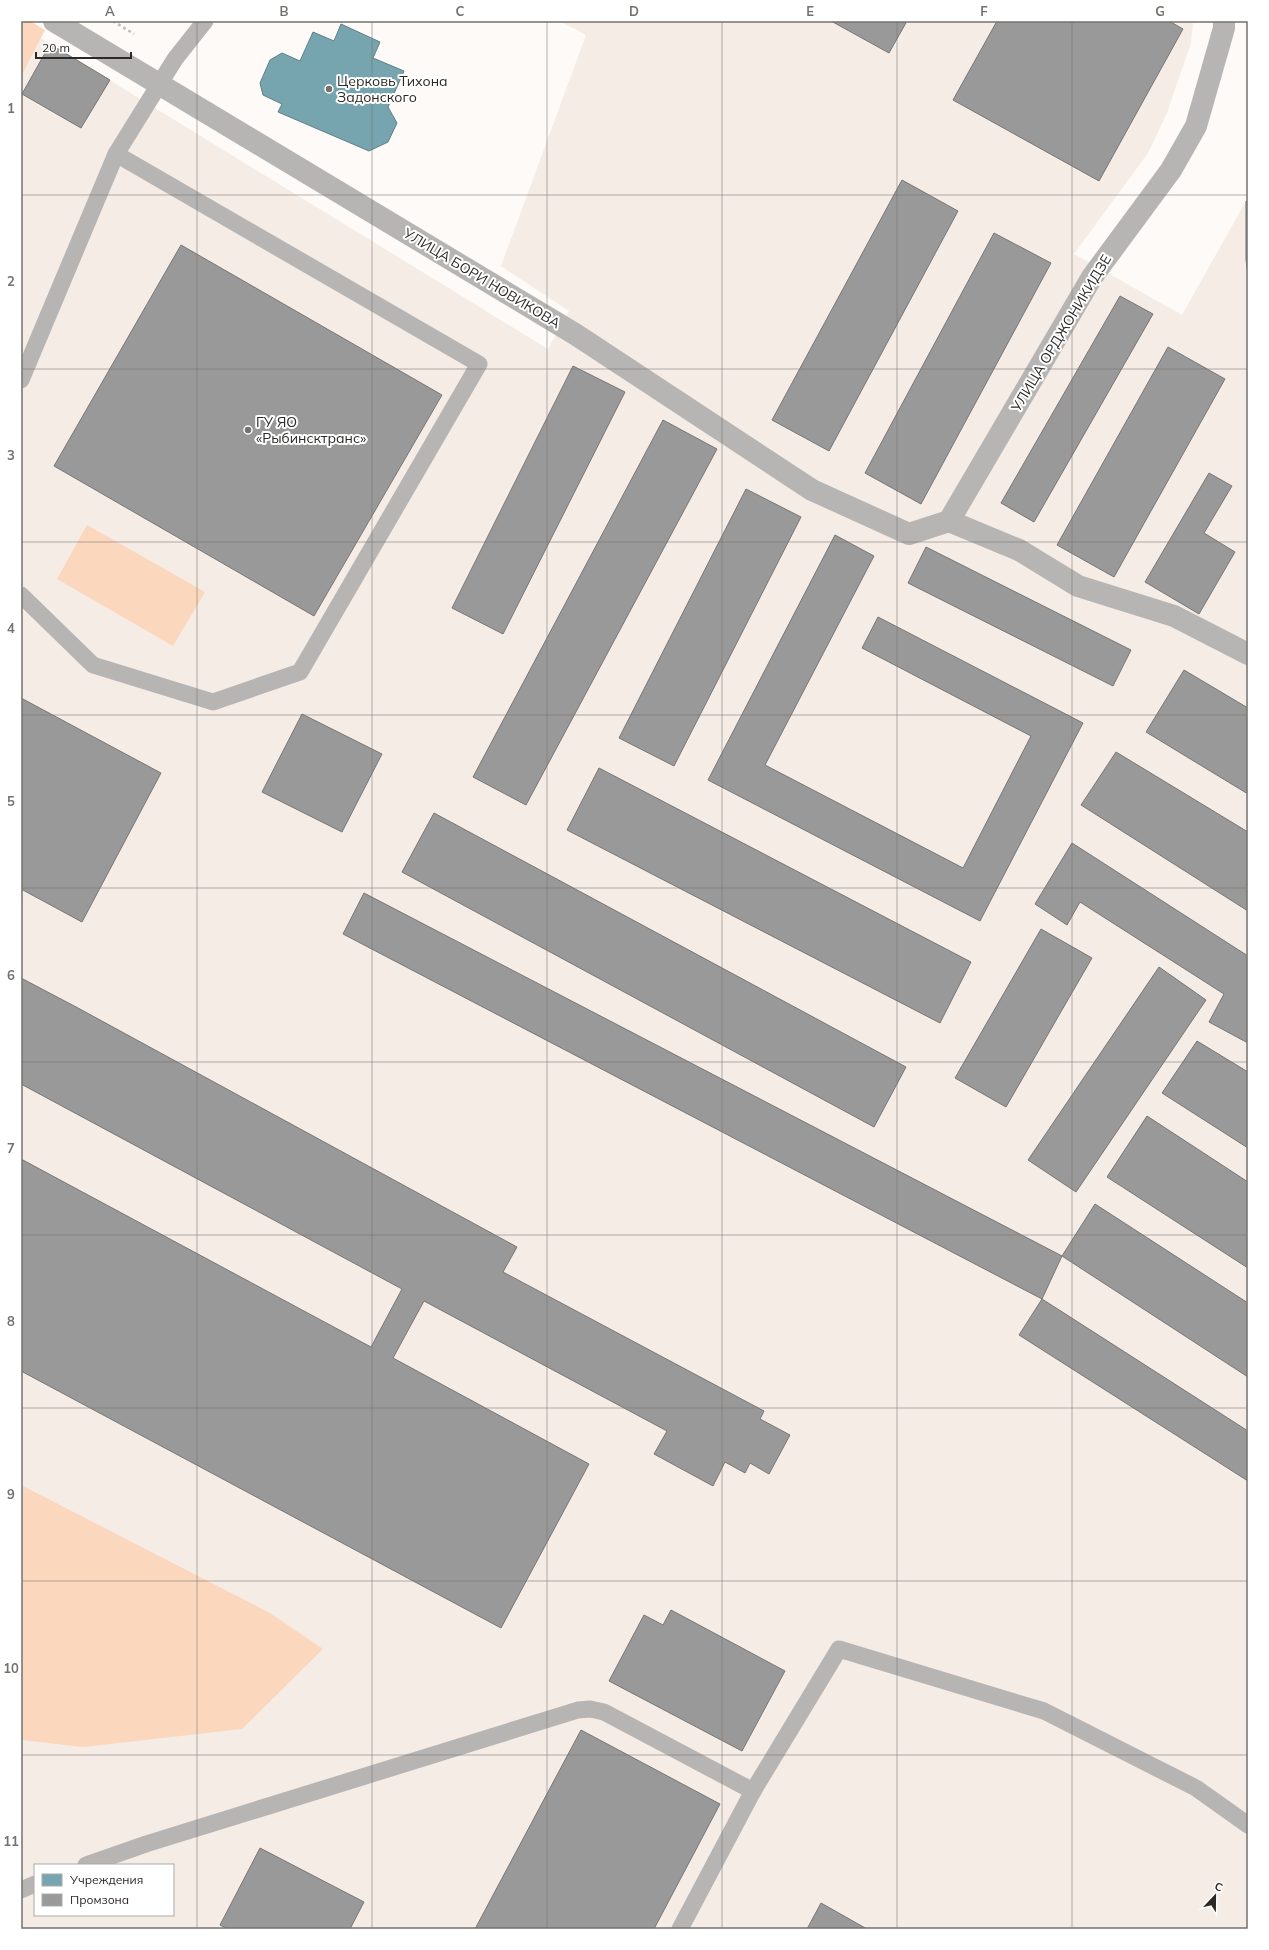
<svg xmlns="http://www.w3.org/2000/svg" width="1269" height="1950" viewBox="0 0 1269 1950" font-family="Mulish,sans-serif">
	<style>
		.built { fill: #f5ece6; fill-rule: evenodd }
		.green { fill: #fbd7bd }
		.public { fill: #76a5af; stroke: #608086 }
		.industry { fill: #999; stroke: #787776 }
		.lines { fill: none; stroke-linecap: round; stroke-linejoin: round }
		.path { stroke: #bfbdbb; stroke-width: 2.5; stroke-dasharray: 3 3; stroke-linecap: butt }
		.lane { stroke: #b7b5b4; stroke-width: 17 }
		.street { stroke: #b7b5b4; stroke-width: 22 }
		.grid { fill: none; stroke: #74726e; stroke-width: 1; stroke-opacity: 0.55 }
		.poi-dot { fill: #74726e; stroke: #fff; stroke-width: 1.5 }
		.labels { text-anchor: middle; dominant-baseline: central; stroke-width: 4; stroke-linejoin: round; paint-order: stroke }
		.poi-label { font-size: 14px; fill: #2b2825; stroke: #fff; text-anchor: start }
		.street-label { font-size: 14px; fill: #2b2825; stroke: #fff }
		.neatline { fill: none; stroke: #74726e; stroke-width: 1.5 }
		.grid-label { font-size: 13px; text-anchor: middle; font-weight: bold; fill: #74726e }
	</style>
	<rect width="100%" height="100%" fill="#fdfaf7"/>
	<path class="built" d="M560,21H1193L1191,43L1167,113L1148,153L1074,254L1182,315L1246,201H1248V1929H21V77L41,38L548,349L569,311L501,266L586,35ZM35,1865H173V1915H35Z"/>
	<g class="green">
		<polygon points="21,21 30,21 45,30 21,77"/>
		<polygon points="87,525 205,592 173,646 57,579"/>
		<polygon points="21,1485 270,1613 323,1649 242,1729 83,1747 21,1740"/>
	</g>
	<polygon class="public" points="341,24 380,42 373,58 404,71 388,107 397,123 388,142 369,151 278,112 282,104 263,95 260,83 270,60 282,53 300,61 313,32 334,41"/>
	<g class="industry">
		<polygon points="831,21 907,21 889,53"/>
		<polygon points="997,21 1169,21 1183,29 1099,181 953,100"/>
		<polygon points="50,44 110,80 81,128 22,94"/>
		<polygon points="902,180 958,211 829,451 772,420"/>
		<polygon points="1246,201 1248,201 1248,276 1246,259"/>
		<polygon points="994,233 1051,263 921,504 865,473"/>
		<polygon points="181,245 442,395 314,616 54,466"/>
		<polygon points="1120,296 1153,314 1034,522 1001,503"/>
		<polygon points="1168,347 1225,379 1114,577 1057,545"/>
		<polygon points="573,366 625,392 503,634 452,608"/>
		<polygon points="663,420 717,449 526,805 473,777"/>
		<polygon points="1209,473 1232,486 1204,533 1235,552 1199,614 1145,582"/>
		<polygon points="746,489 801,517 674,766 619,738"/>
		<polygon points="835,535 874,556 765,765 963,868 1031,736 862,648 878,617 1083,723 980,921 708,780"/>
		<polygon points="926,547 1131,650 1113,686 908,583"/>
		<polygon points="1184,670 1248,708 1248,794 1146,732"/>
		<polygon points="21,698 161,773 82,922 21,889"/>
		<polygon points="302,714 382,754 342,832 262,792"/>
		<polygon points="1116,752 1248,832 1248,911 1081,805"/>
		<polygon points="599,768 971,962 940,1023 567,830"/>
		<polygon points="434,813 906,1067 874,1127 402,872"/>
		<polygon points="1072,843 1248,956 1248,1043 1209,1022 1224,994 1080,902 1067,925 1035,904"/>
		<polygon points="364,893 1062,1256 1042,1299 343,934"/>
		<polygon points="1041,929 1092,958 1006,1107 955,1078"/>
		<polygon points="1159,967 1206,1000 1076,1192 1028,1160"/>
		<polygon points="21,978 78,1008 517,1247 503,1272 764,1411 760,1419 790,1435 769,1474 750,1463 745,1473 725,1462 713,1486 654,1454 667,1431 424,1301 393,1358 589,1464 501,1628 21,1371 21,1159 371,1347 402,1289 21,1084"/>
		<polygon points="1197,1041 1248,1072 1248,1148 1162,1093"/>
		<polygon points="1147,1116 1248,1182 1248,1268 1107,1177"/>
		<polygon points="1095,1204 1248,1303 1248,1377 1062,1256"/>
		<polygon points="1042,1299 1248,1431 1248,1481 1019,1335"/>
		<polygon points="671,1610 785,1671 742,1751 609,1681 644,1615 663,1625"/>
		<polygon points="581,1730 720,1804 654,1929 475,1929"/>
		<polygon points="260,1848 364,1902 350,1929 228,1929 220,1925"/>
		<polygon points="821,1903 867,1929 807,1929"/>
	</g>
	<g class="lines">
		<polyline class="path" points="113,21 134,34"/>
		<g class="lane">
			<polyline points="21,380 116,154 175,59 205,21"/>
			<polyline points="21,595 93,665 213,702 300,672 479,364 116,154"/>
			<polyline points="753,1791 839,1649 1044,1711 1196,1788 1248,1825"/>
			<polyline points="86,1865 146,1844 578,1710 590,1709 604,1712 753,1791 680,1929"/>
			<polyline points="21,1890 35,1884"/>
		</g>
		<g class="street">
			<polyline points="54,21 575,334 812,490 909,534 949,521 1092,277 1171,170 1196,126 1224,28 1224,21"/>
			<polyline points="949,521 1019,550 1078,586 1174,616 1248,654"/>
		</g>
	</g>
	<path class="grid" d="M197,21V1929M372,21V1929M547,21V1929M722,21V1929M897,21V1929M1072,21V1929M21,195H1248M21,369H1248M21,542H1248M21,715H1248M21,888H1248M21,1062H1248M21,1235H1248M21,1408H1248M21,1581H1248M21,1755H1248"/>
	<g class="poi-dot">
		<circle cx="329" cy="89" r="4"/>
		<circle cx="248" cy="430" r="4"/>
	</g>
	<g class="labels">
		<g class="poi-label">
			<text x="337" y="81">Церковь Тихона<tspan x="337" dy="16">Задонского</tspan></text>
			<text x="256" y="422">ГУ ЯО<tspan x="256" dy="16">«Рыбинсктранс»</tspan></text>
		</g>
		<g class="street-label">
			<text transform="translate(482 278) rotate(31)">УЛИЦА БОРИ НОВИКОВА</text>
			<text transform="translate(1061 333) rotate(-59)">УЛИЦА ОРДЖОНИКИДЗЕ</text>
		</g>
	</g>
	<rect width="1269" height="1950" fill="none" stroke="#ffffff" stroke-width="44"/>
	<rect x="34" y="1864" width="140" height="52" fill="#ffffff" stroke="#aaa9a8"/>
	<rect x="42" y="1874" width="20" height="12" fill="#76a5af" stroke="#aaa9a8"/>
	<text x="70" y="1884" font-size="12" fill="#2b2825">Учреждения</text>
	<rect x="42" y="1894" width="20" height="12" fill="#999999" stroke="#aaa9a8"/>
	<text x="70" y="1904" font-size="12" fill="#2b2825">Промзона</text>
	<g transform="translate(1215 1896) rotate(22)" stroke="#ffffff" stroke-width="3" paint-order="stroke">
	<path d="M0-3L7 15L0 10L-7 15Z" fill="#2b2825"/>
	<text y="-6" font-size="11" font-weight="bold" text-anchor="middle" fill="#2b2825">С</text>
	</g>
	<path d="M36 52v6h95v-6" fill="none" stroke="#2b2825" stroke-width="2"/>
	<text x="42" y="52" font-size="12" fill="#2b2825" stroke="#ffffff" stroke-width="3" paint-order="stroke">20 m</text>
	<rect x="22" y="22" width="1225" height="1906" class="neatline"/>
	<g class="grid-label">
		<text x="110" y="16">A</text>
		<text x="284" y="16">B</text>
		<text x="460" y="16">C</text>
		<text x="634" y="16">D</text>
		<text x="810" y="16">E</text>
		<text x="984" y="16">F</text>
		<text x="1160" y="16">G</text>
		<text x="11" y="113">1</text>
		<text x="11" y="286">2</text>
		<text x="11" y="460">3</text>
		<text x="11" y="633">4</text>
		<text x="11" y="806">5</text>
		<text x="11" y="980">6</text>
		<text x="11" y="1153">7</text>
		<text x="11" y="1326">8</text>
		<text x="11" y="1499">9</text>
		<text x="11" y="1673">10</text>
		<text x="11" y="1846">11</text>
	</g>
</svg>
